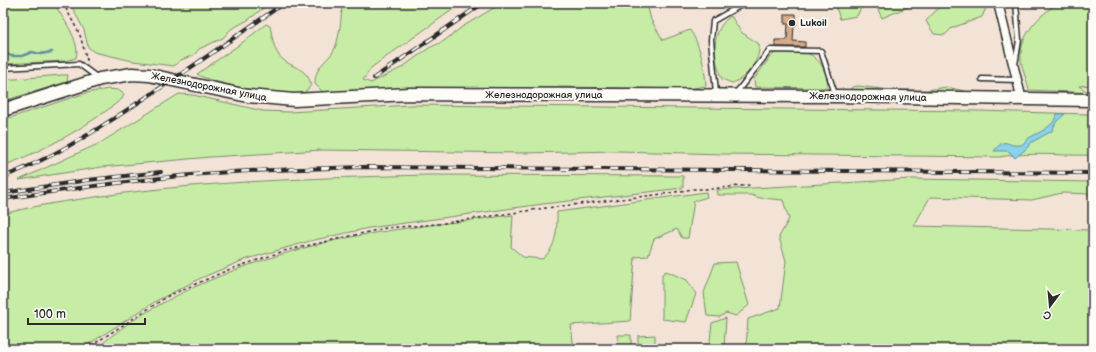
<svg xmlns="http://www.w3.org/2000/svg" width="1096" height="352" viewBox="0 0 1096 352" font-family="'Balsamiq Sans',sans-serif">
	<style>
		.green { fill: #c7eca6; stroke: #798c68 }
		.water { fill: #89d2ea; stroke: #638f9e }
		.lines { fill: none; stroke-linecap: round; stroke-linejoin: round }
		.stream { stroke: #638f9e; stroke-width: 2.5 }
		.building { fill: #d8aa89; stroke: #2b2b2b }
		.service-casing { stroke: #2b2b2b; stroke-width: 7 }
		.minor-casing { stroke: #2b2b2b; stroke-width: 11 }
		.secondary-casing { stroke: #2b2b2b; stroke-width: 15 }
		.path { stroke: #2b2b2b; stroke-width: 1.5; stroke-dasharray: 3 3; stroke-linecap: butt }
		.service { stroke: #fdfcf7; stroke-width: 4 }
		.minor { stroke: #fdfcf7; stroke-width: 8 }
		.secondary { stroke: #fdfcf7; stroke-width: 12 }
		.rail-casing { stroke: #2b2b2b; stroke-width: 4 }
		.rail { stroke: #fdfcf7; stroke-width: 2.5; stroke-dasharray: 8; stroke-linecap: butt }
		.poi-dot { fill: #2b2b2b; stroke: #fdfcf7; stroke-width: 1.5 }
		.labels { text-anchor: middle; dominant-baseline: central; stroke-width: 4; stroke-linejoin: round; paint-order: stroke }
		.poi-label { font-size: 10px; font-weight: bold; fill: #2b2b2b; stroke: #fdfcf7; text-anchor: start }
		.street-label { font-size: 10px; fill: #2b2b2b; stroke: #fdfcf7 }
	</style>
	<rect width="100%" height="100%" fill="#f2e3d6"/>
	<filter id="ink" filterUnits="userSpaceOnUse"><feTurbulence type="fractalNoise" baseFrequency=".025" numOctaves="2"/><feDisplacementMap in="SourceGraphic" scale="8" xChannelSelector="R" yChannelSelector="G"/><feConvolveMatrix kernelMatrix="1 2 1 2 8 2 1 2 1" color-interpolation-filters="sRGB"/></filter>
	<g filter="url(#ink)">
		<g class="green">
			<path d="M3,3H54C62,18 81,40 76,58L65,61L3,64Z"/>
			<polygon points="70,3 270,3 248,20 231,29 223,38 199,49 194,55 181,60 174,66 133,61 94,52 88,47 84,30"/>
			<path d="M342,3H462L372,67L363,80L371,83L401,68L429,48L444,41L462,27L502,3H621L630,8L647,3L651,20L663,40L690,30C700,44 705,68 706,86L687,89L563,87L504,89L373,90L324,93L315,84C315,67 324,64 333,52C339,43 342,15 342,3Z"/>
			<polygon points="833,3 869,3 862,6 857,16 840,19 836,7"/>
			<polygon points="875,3 917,3 882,18"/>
			<polygon points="943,3 988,3 982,17 952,28 945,35 934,34 926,21"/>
			<path d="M1093,3V85L1079,86L1086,91L1093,90V93L1029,90C1027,80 1022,70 1021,60C1019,35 1039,15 1059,3Z"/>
			<path d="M731,16L741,32L759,44C761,60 746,79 732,83L722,79C713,58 710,30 731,16Z"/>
			<path d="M266,24L270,26C272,35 273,46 278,54C288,69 307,65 311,85C309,88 306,92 302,93C289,99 208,83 197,74L239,45Z"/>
			<path d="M777,52L807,53C818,57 832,75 826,87L822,88L755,87L754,79L771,56Z"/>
			<polygon points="61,75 68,75 67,82 3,101 3,80"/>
			<polygon points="858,86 890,90 926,90 947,87 968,92 968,96 849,91 852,87"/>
			<path d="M108,89L118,90L124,94L122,99C87,127 45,150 3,166V120L86,93Z"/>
			<path d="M179,94L193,95L263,111L289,112L411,105L977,111L1089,114L1093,115V155C1068,156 1042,153 1017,155L1015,158L1012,155L999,157L723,154L619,151L521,153L322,150L210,157L102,167L19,180L100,143Z"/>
			<path d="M426,175L683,176V188L543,204L369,228L310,241L244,260L201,278L156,301L81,349H3V214C36,205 68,201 102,196C209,181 317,178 426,175Z"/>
			<polygon points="912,179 1093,182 1093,194 1062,193 1032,200 930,197 914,226 1093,230 1093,349 746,349 748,319 780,308 786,261 779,237 789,219 783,200 760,198 751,195 718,195 717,190"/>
			<path d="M706,192L707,197L694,201L688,238H682L677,229L654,239L648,256L635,257L630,321L571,325L574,349H95C106,341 117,331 129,323C195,280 273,253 351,237C404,227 459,222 513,215L511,247L523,257L542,259C557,247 557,230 557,212Z"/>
			<polygon points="736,262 749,305 736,316 726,313 720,317 707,316 704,293 715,263"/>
			<polygon points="666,271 687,280 696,294 686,322 662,319 662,274"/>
			<polygon points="726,318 724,349 709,349 712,323"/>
			<polygon points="618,335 631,335 631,349 619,349"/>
			<polygon points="655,335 655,349 638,349 638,336"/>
		</g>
		<path class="water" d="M1057,114H1065L1056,122L1052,131L1032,142L1026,149L1015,158L1011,153L1007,151H994C1007,135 1005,147 1020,145C1025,144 1025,140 1029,138C1039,132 1054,127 1057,114Z"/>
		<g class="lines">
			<polyline class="stream" points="3,52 11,56 22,56 32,52 40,54 52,52"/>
		</g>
		<polygon class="building" points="785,14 796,14 796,25 794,25 793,41 805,42 805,47 775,47 775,40 787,40 788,24 785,24"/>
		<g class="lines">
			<defs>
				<g id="service">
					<polyline points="1015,65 1019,40 1016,3"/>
					<polyline points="3,68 79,64 98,78"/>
					<polyline points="982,79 1018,80"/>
					<polyline points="716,93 711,40 713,21 745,3"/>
					<polyline points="736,93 770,50 821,51 835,94"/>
				</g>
				<polyline id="minor" points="998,3 1022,100"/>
				<polyline id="secondary" points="3,110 100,79 132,74 149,75 248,96 294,100 409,94 836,96 1093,100"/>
			</defs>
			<use href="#service" class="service-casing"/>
			<use href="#minor" class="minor-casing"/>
			<use href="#secondary" class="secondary-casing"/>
			<g class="path">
				<polyline points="63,3 80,35 88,64"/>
				<polyline points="86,349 168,296 228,270 284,251 386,228 438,224 546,208 663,194 692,189 711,189 750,185"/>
			</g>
			<use href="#service" class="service"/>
			<use href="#minor" class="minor"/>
			<use href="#secondary" class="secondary"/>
			<defs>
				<g id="rail">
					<polyline points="374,78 483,3"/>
					<path d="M3,177C50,159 91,134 133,106C184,73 234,38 284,3"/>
					<polyline points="3,193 88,180 161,172"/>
					<path d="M3,199C62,190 121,182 180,176C241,170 301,169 362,167L1093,173"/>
				</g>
			</defs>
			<use href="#rail" class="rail-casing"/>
			<use href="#rail" class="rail"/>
		</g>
	</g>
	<circle class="poi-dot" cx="792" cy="23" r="4"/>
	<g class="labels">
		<g class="poi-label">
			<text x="800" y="23">Lukoil</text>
		</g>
		<g class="street-label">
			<text transform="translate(209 87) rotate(11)">Железнодорожная улица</text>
			<text x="544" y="95">Железнодорожная улица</text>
			<text transform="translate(868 97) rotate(1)">Железнодорожная улица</text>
		</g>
	</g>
	<rect width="1096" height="352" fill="none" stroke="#fdfcf7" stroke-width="16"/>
	<rect x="8" y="8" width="1080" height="336" fill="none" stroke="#2b2b2b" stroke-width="1.5" filter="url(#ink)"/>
	<g transform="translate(1050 306) rotate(196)" stroke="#fdfcf7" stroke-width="3" paint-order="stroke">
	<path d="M0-3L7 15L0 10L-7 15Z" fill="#2b2b2b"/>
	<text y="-6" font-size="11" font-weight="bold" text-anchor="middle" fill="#2b2b2b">С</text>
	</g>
	<path d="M28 318v6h117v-6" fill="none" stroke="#2b2b2b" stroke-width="2"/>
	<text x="34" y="318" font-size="12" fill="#2b2b2b" stroke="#fdfcf7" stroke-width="3" paint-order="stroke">100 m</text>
</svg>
